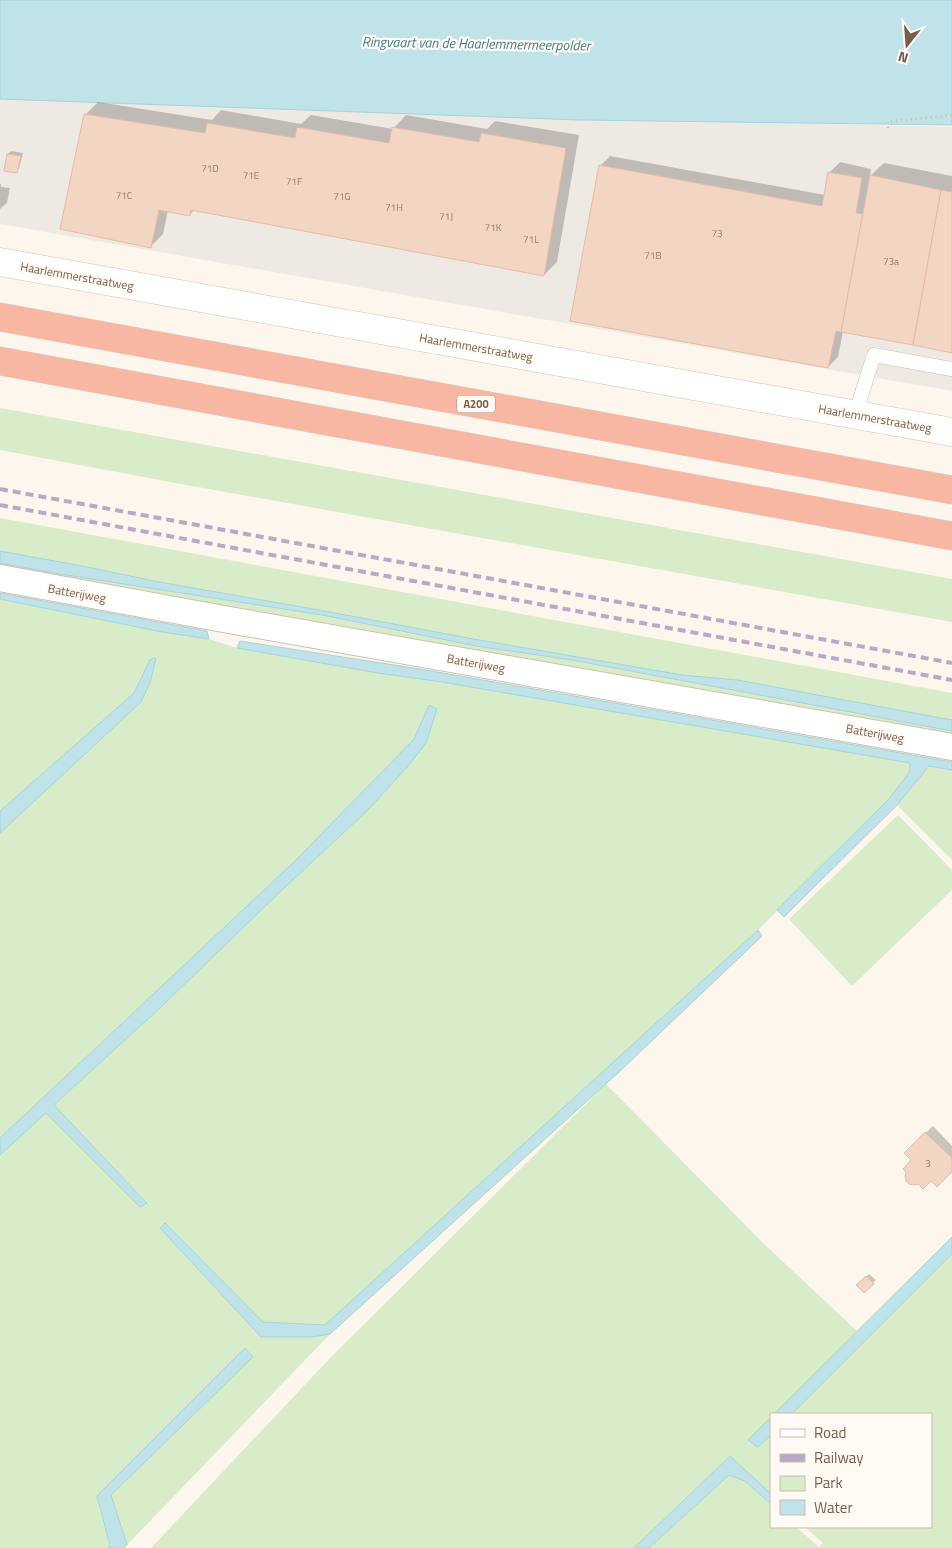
<svg xmlns="http://www.w3.org/2000/svg" width="952" height="1548" viewBox="0 0 952 1548" font-family="'Titillium Web',sans-serif">
	<style>
		.industrial { fill: #efe9e4 }
		.green { fill: #d8ecc9 }
		.water { fill: #bfe3e8; stroke: #a5d3da }
		.shadow { fill: #0003 }
		.building { fill: #f3d5c3; stroke: #e6bba3 }
		.lines { fill: none; stroke-linecap: round; stroke-linejoin: round }
		.service-casing { stroke: #d1beb0; stroke-width: 15 }
		.minor-casing { stroke: #d1beb0; stroke-width: 28 }
		.secondary-casing { stroke: #d6c0b0; stroke-width: 29 }
		.motorway-casing { stroke: #dad1cd; stroke-width: 29 }
		.path { stroke: #d9b8a5; stroke-width: 3; stroke-dasharray: 1 4; stroke-linecap: butt }
		.service { stroke: #fff; stroke-width: 14 }
		.minor { stroke: #fff; stroke-width: 26 }
		.secondary { stroke: #fff; stroke-width: 28 }
		.motorway { stroke: #f7b7a3; stroke-width: 28 }
		.rail { stroke: #b9a8c9; stroke-width: 4; stroke-dasharray: 8 5; stroke-linecap: butt }
		.labels { text-anchor: middle; dominant-baseline: central; stroke-width: 4.5; stroke-linejoin: round; paint-order: stroke }
		.number-label { font-size: 10px; fill: #987a6a }
		.shield { fill: #fffaf3; stroke: #a28b7f; stroke-width: 1 }
		.shield-label { font-size: 11px; font-weight: bold; fill: #7a5c4d }
		.street-label { font-size: 12px; fill: #7a5c4d; stroke: #fffaf3 }
		.water-label { font-size: 14px; font-style: italic; fill: #437c86; stroke: #fffaf3 }
	</style>
	<rect width="100%" height="100%" fill="#fdf6ec"/>
	<polygon class="industrial" points="0,99 755,122 952,127 952,391 0,224"/>
	<g class="green">
		<polygon points="0,408 952,579 952,622 181,484 0,450"/>
		<polygon points="0,518 952,693 952,740 0,571"/>
		<polygon points="0,599 162,632 209,639 237,648 378,673 442,682 910,763 909,773 888,800 758,930 325,1325 263,1322 164,1223 160,1228 261,1337 312,1337 330,1334 127,1545 111,1495 253,1357 245,1348 97,1496 110,1546 108,1548 0,1548 0,1155 46,1113 140,1207 147,1202 54,1105 160,1008 282,890 369,809 408,766 429,705 414,739 296,860 0,1138 0,833 141,702 150,660 134,693 0,811"/>
		<polygon points="929,766 952,770 952,860 897,805"/>
		<polygon points="898,815 952,870 952,890 852,986 789,919"/>
		<polygon points="606,1084 764,1244 857,1331 774,1414 771,1414 771,1417 748,1440 758,1447 771,1435 771,1494 730,1456 634,1548 151,1548 332,1356"/>
		<polygon points="952,1254 952,1548 649,1548 729,1475 745,1481 771,1504 771,1527 796,1527 819,1547 823,1543 805,1527 931,1527 931,1414 792,1414"/>
	</g>
	<g class="water">
		<polygon points="0,0 952,0 952,125 580,120 0,99"/>
		<polygon points="0,551 87,567 159,582 319,610 479,640 682,675 737,680 952,720 952,731 572,660 476,646 322,615 60,574 0,563"/>
		<polygon points="0,593 207,631 209,639 162,632 0,599"/>
		<polygon points="240,641 420,669 952,762 952,770 929,766 897,805 784,917 777,910 888,800 909,773 910,763 442,682 378,673 237,648"/>
		<polygon points="154,658 156,658 150,683 141,702 0,833 0,811 134,693 150,660"/>
		<polygon points="429,705 437,709 426,743 408,766 369,809 282,890 160,1008 54,1105 147,1203 140,1207 46,1113 0,1155 0,1138 296,860 414,739"/>
		<polygon points="758,930 762,936 618,1073 330,1334 312,1337 261,1337 160,1228 165,1223 263,1322 325,1325"/>
		<polygon points="952,1237 952,1254 792,1414 774,1414"/>
		<polygon points="245,1348 253,1357 111,1495 127,1545 123,1548 108,1548 110,1545 97,1496"/>
		<polygon points="771,1417 771,1435 758,1447 748,1440"/>
		<polygon points="730,1456 771,1494 771,1504 745,1481 729,1475 649,1548 634,1548"/>
	</g>
	<g class="shadow">
		<polygon points="98,102 212,120 221,110 301,124 311,115 393,129 406,115 487,129 495,121 579,135 557,262 544,275 194,210 190,215 168,210 163,234 150,247 85,115"/>
		<polygon points="11,151 23,153 19,169 16,172 8,154"/>
		<polygon points="610,156 825,195 830,172 840,162 871,169 870,176 884,163 952,176 952,351 843,331 838,357 828,367 600,166"/>
		<polygon points="0,184 1,184 1,187 10,188 7,203 0,209"/>
		<polygon points="933,1126 952,1146 952,1170 931,1180 918,1183 913,1160 905,1153"/>
		<polygon points="869,1274 876,1280 864,1291 858,1285"/>
	</g>
	<g class="building">
		<polygon points="84,114 205,133 207,123 295,138 297,127 389,143 392,127 479,142 481,133 566,148 544,276 191,210 190,216 159,210 151,248 60,229"/>
		<polygon points="7,154 21,156 17,173 4,171"/>
		<polygon points="599,165 822,206 828,172 862,178 856,213 863,214 841,332 836,331 828,368 570,321"/>
		<polygon points="870,175 941,190 913,345 841,332"/>
		<polygon points="941,190 952,192 952,353 913,345"/>
		<polygon points="925,1132 952,1158 952,1172 937,1187 931,1181 923,1189 918,1184 913,1185 909,1184 906,1181 905,1176 906,1172 903,1169 911,1160 904,1153"/>
		<polygon points="866,1276 874,1284 864,1293 856,1285"/>
	</g>
	<g class="lines">
		<defs>
			<polyline id="service" points="855,415 874,355 952,369"/>
			<polyline id="minor" points="0,578 229,620 952,747"/>
			<polyline id="secondary" points="0,262 952,432"/>
			<g id="motorway">
				<polyline points="0,317 952,490"/>
				<polyline points="0,361 952,536"/>
			</g>
		</defs>
		<use href="#service" class="service-casing"/>
		<use href="#minor" class="minor-casing"/>
		<use href="#secondary" class="secondary-casing"/>
		<use href="#motorway" class="motorway-casing"/>
		<polyline class="path" points="888,128 887,122 952,115"/>
		<use href="#service" class="service"/>
		<use href="#minor" class="minor"/>
		<use href="#secondary" class="secondary"/>
		<use href="#motorway" class="motorway"/>
		<g class="rail">
			<polyline points="0,489 952,663"/>
			<polyline points="0,505 952,680"/>
		</g>
	</g>
	<g class="labels">
		<g class="number-label">
			<text x="210" y="168">71D</text>
			<text x="251" y="175">71E</text>
			<text x="294" y="181">71F</text>
			<text x="124" y="195">71C</text>
			<text x="342" y="196">71G</text>
			<text x="394" y="207">71H</text>
			<text x="446" y="216">71J</text>
			<text x="493" y="227">71K</text>
			<text x="717" y="233">73</text>
			<text x="531" y="239">71L</text>
			<text x="653" y="255">71B</text>
			<text x="891" y="261">73a</text>
			<text x="928" y="1163">3</text>
		</g>
		<rect class="shield" x="457" y="395.5" width="38" height="17" rx="4"/>
		<g class="shield-label">
			<text x="476" y="404">A200</text>
		</g>
		<g class="street-label">
			<text transform="translate(77 276) rotate(10)">Haarlemmerstraatweg</text>
			<text transform="translate(476 347) rotate(10)">Haarlemmerstraatweg</text>
			<text transform="translate(875 418) rotate(10)">Haarlemmerstraatweg</text>
			<text transform="translate(77 593) rotate(10)">Batterijweg</text>
			<text transform="translate(476 663) rotate(10)">Batterijweg</text>
			<text transform="translate(875 733) rotate(10)">Batterijweg</text>
		</g>
		<g class="water-label">
			<text transform="translate(476 43) rotate(1)">Ringvaart van de Haarlemmermeerpolder</text>
		</g>
	</g>
	<rect x="770" y="1413" width="162" height="115" fill="#fffaf3" stroke="#cabbb1"/>
	<rect x="780" y="1429" width="25" height="8" fill="#ffffff" stroke="#cabbb1"/>
	<text x="814" y="1438" font-size="15" fill="#7a5c4d">Road</text>
	<rect x="780" y="1454" width="25" height="8" fill="#b9a8c9" stroke="#cabbb1"/>
	<text x="814" y="1463" font-size="15" fill="#7a5c4d">Railway</text>
	<rect x="780" y="1476" width="25" height="15" fill="#d8ecc9" stroke="#cabbb1"/>
	<text x="814" y="1488" font-size="15" fill="#7a5c4d">Park</text>
	<rect x="780" y="1500" width="25" height="15" fill="#bfe3e8" stroke="#cabbb1"/>
	<text x="814" y="1513" font-size="15" fill="#7a5c4d">Water</text>
	<g transform="translate(907 45) rotate(197)" stroke="#fffaf3" stroke-width="4" paint-order="stroke">
	<path d="M0-4L9 19L0 12L-9 19Z" fill="#7a5c4d"/>
	<text y="-8" font-size="14" font-weight="bold" text-anchor="middle" fill="#7a5c4d">N</text>
	</g>
</svg>
